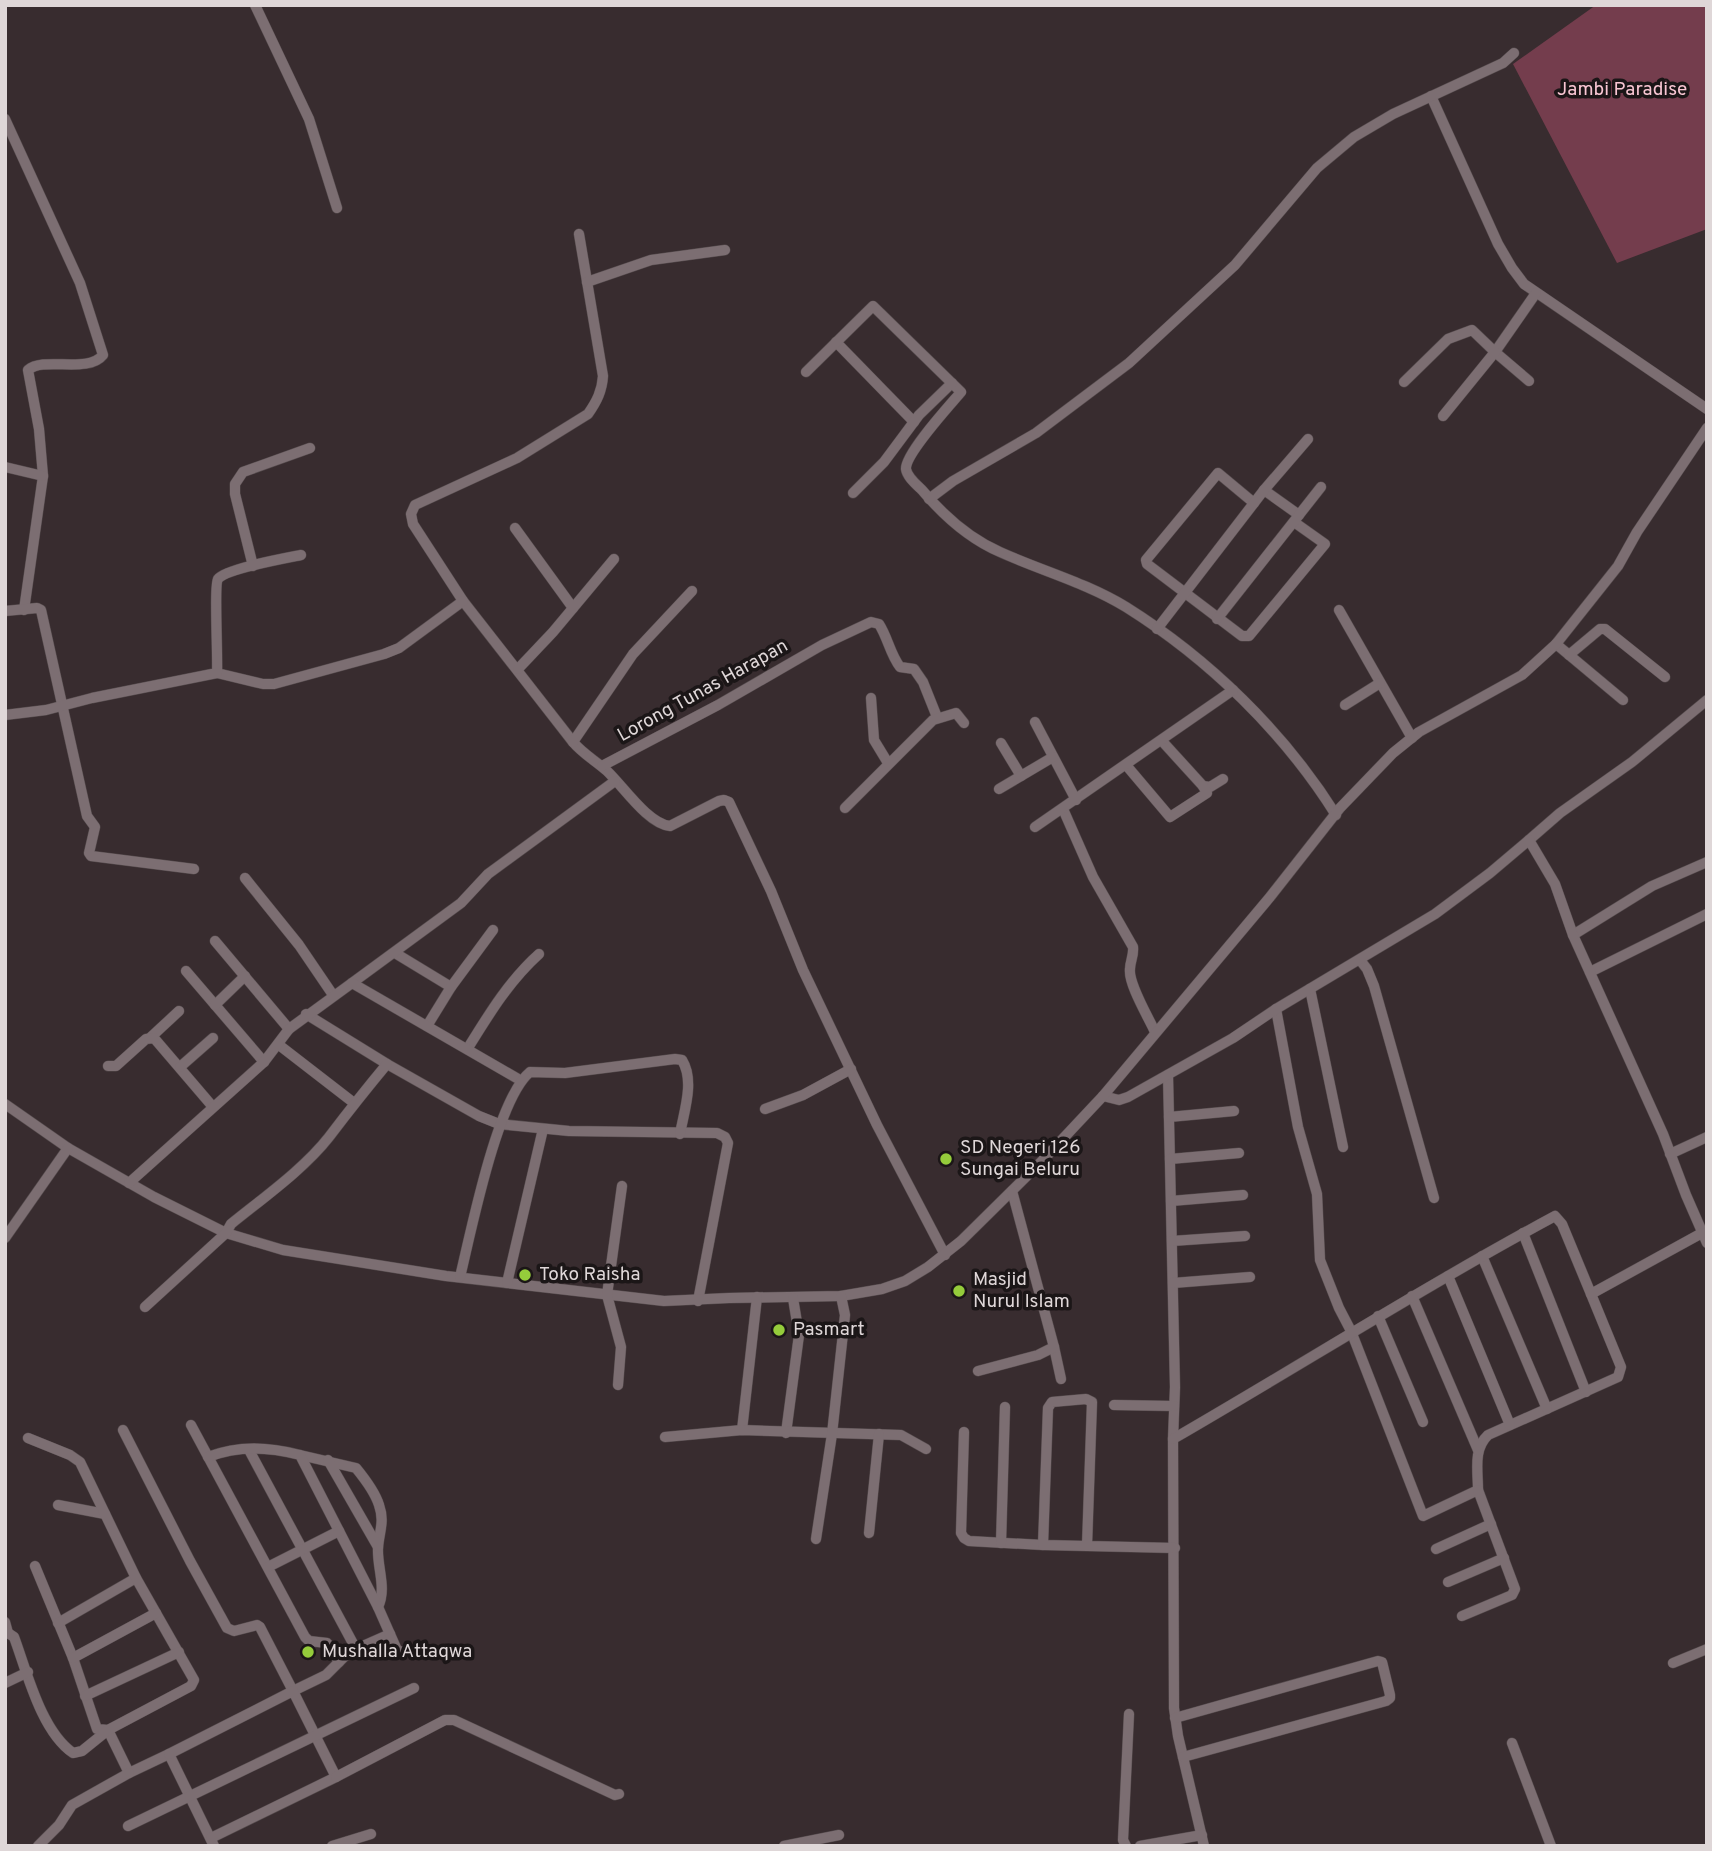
<svg xmlns="http://www.w3.org/2000/svg" width="1712" height="1851" viewBox="0 0 1712 1851" font-family="Overpass,sans-serif">
	<style>
		.green { fill: #743d4d }
		.lines { fill: none; stroke-linecap: round; stroke-linejoin: round }
		.minor-casing { stroke: #554b4d; stroke-width: 11 }
		.minor { stroke: #7c6e72; stroke-width: 10 }
		.poi-dot { fill: #95cc3b; stroke: #1b1617; stroke-width: 2.5 }
		.labels { text-anchor: middle; dominant-baseline: central; stroke-width: 7; stroke-linejoin: round; paint-order: stroke }
		.park-label { font-size: 19px; fill: #f9c6d3; stroke: #1b1617 }
		.street-label { font-size: 19px; fill: #dfd7d8; stroke: #1b1617 }
		.poi-label { font-size: 19px; fill: #dfd7d8; stroke: #1b1617; text-anchor: start }
	</style>
	<rect width="100%" height="100%" fill="#382c2f"/>
	<polygon class="green" points="1596,5 1707,5 1707,229 1617,263 1513,64"/>
	<g class="lines">
		<defs>
			<g id="minor">
				<polyline points="255,5 309,119 337,208"/>
				<polyline points="1431,96 1498,244 1512,268 1524,284 1707,409"/>
				<path d="M5,119L80,283L103,355C88,374 44,356 28,370L39,429L43,476L24,610"/>
				<path d="M579,234L603,376C602,391 597,401 588,414L517,458L415,505L411,514L413,524L463,601L573,742C583,754 596,761 607,771C623,786 648,824 670,826L719,801L724,800L729,802L771,891L803,970L877,1125L945,1255"/>
				<polyline points="587,282 651,260 725,250"/>
				<polyline points="836,342 914,422"/>
				<path d="M806,372L873,306L961,392C950,405 905,454 906,469C907,477 917,485 922,490C943,515 970,539 1000,552C1042,571 1087,583 1126,607C1209,659 1284,732 1336,815"/>
				<polyline points="1529,381 1495,352 1536,293"/>
				<polyline points="1404,382 1448,339 1472,330 1495,352 1443,416"/>
				<polyline points="5,467 43,476"/>
				<polyline points="1264,490 1299,515"/>
				<polyline points="853,493 884,462 919,415 952,383"/>
				<polyline points="929,499 953,481 1036,433 1129,363 1235,265 1317,168 1354,137 1393,114 1503,63 1514,53"/>
				<polyline points="1254,503 1218,473 1146,560 1147,564 1242,636 1249,636 1325,544 1294,522"/>
				<polyline points="515,528 573,608"/>
				<polyline points="253,566 235,494 235,484 243,472 310,448"/>
				<polyline points="1339,610 1412,738"/>
				<polyline points="5,611 37,608 41,610 87,816 95,827 89,853 91,856 194,869"/>
				<polyline points="1217,619 1321,487"/>
				<polyline points="1157,629 1264,490 1308,439"/>
				<polyline points="1556,644 1623,700"/>
				<polyline points="1569,655 1600,629 1605,629 1665,677"/>
				<polyline points="518,669 553,632 614,559"/>
				<polyline points="217,673 263,684 274,684 384,654 399,648 463,601"/>
				<polyline points="871,698 874,740 888,763"/>
				<polyline points="1345,705 1380,683"/>
				<path d="M5,715L46,710L92,698L217,673C218,658 214,585 218,579C225,569 286,558 301,555"/>
				<polyline points="1035,722 1076,800"/>
				<polyline points="1162,741 1203,786 1210,787 1223,779"/>
				<polyline points="573,742 633,654 692,591"/>
				<polyline points="1001,743 1021,776"/>
				<polyline points="1126,765 1170,817 1207,793 1203,786"/>
				<path d="M602,766L718,705L822,645L871,622L879,624C888,638 890,654 900,667L914,669L923,682L937,717"/>
				<polyline points="999,789 1053,757"/>
				<polyline points="845,808 933,720 956,713 964,723"/>
				<path d="M1063,809L1093,877L1133,947C1134,956 1130,961 1130,969C1128,984 1149,1018 1155,1032"/>
				<polyline points="1035,827 1233,690"/>
				<polyline points="1529,840 1560,813 1632,762 1707,700"/>
				<polyline points="245,878 299,945 333,995"/>
				<polyline points="1573,935 1652,886 1707,862"/>
				<polyline points="215,941 289,1029"/>
				<polyline points="395,953 451,987"/>
				<polyline points="1360,960 1367,969 1374,986 1434,1198"/>
				<polyline points="186,971 264,1062"/>
				<polyline points="1590,972 1707,914"/>
				<polyline points="352,983 461,903 488,874 615,781"/>
				<polyline points="1310,989 1343,1147"/>
				<polyline points="215,1005 245,976"/>
				<path d="M1276,1009L1298,1127L1317,1194L1320,1260L1339,1308L1351,1331L1423,1516L1478,1490C1478,1471 1473,1449 1488,1435L1618,1377L1621,1367L1591,1294"/>
				<polyline points="306,1014 387,1064 479,1116 499,1124 569,1131 717,1133 725,1137 728,1143 698,1301"/>
				<polyline points="427,1026 451,987 493,930"/>
				<polyline points="151,1037 179,1011"/>
				<polyline points="279,1045 354,1103"/>
				<path d="M468,1048C489,1014 509,981 539,954"/>
				<polyline points="108,1066 116,1066 146,1039 154,1038 213,1107"/>
				<polyline points="180,1067 213,1038"/>
				<polyline points="1168,1075 1175,1387 1173,1439 1174,1708 1178,1736 1204,1846"/>
				<polyline points="1103,1096 1119,1100 1128,1097 1233,1038 1276,1009 1435,914 1490,873 1529,840 1555,884 1573,935 1663,1134 1686,1195 1707,1243"/>
				<polyline points="5,1104 68,1148 154,1197 226,1233 283,1250 446,1276 664,1301 729,1298 841,1296 882,1289 905,1281 928,1267 961,1241 1042,1161 1103,1096 1270,897 1340,808 1393,753 1419,732 1522,675 1556,644 1618,566 1637,532 1707,428"/>
				<polyline points="765,1109 803,1095 851,1069"/>
				<polyline points="1169,1117 1234,1111"/>
				<polyline points="1670,1154 1707,1137"/>
				<polyline points="1170,1159 1239,1153"/>
				<polyline points="129,1183 264,1062 289,1029 352,983 520,1080"/>
				<polyline points="1171,1201 1243,1195"/>
				<polyline points="1523,1233 1586,1392"/>
				<polyline points="5,1238 68,1148"/>
				<polyline points="1172,1241 1245,1236"/>
				<polyline points="1482,1256 1547,1409"/>
				<polyline points="1448,1276 1510,1425"/>
				<path d="M460,1277C471,1232 497,1099 530,1072L565,1073L675,1059L682,1060C695,1081 684,1111 680,1134"/>
				<polyline points="507,1283 543,1129"/>
				<polyline points="1173,1283 1250,1277"/>
				<polyline points="1412,1296 1478,1450"/>
				<path d="M145,1307L226,1233L231,1224C263,1198 304,1169 329,1137C348,1112 367,1088 387,1064"/>
				<polyline points="1378,1316 1423,1422"/>
				<polyline points="1054,1347 1061,1379"/>
				<polyline points="978,1371 1038,1355 1054,1347 1012,1191"/>
				<polyline points="618,1385 621,1347 607,1295 622,1186"/>
				<polyline points="1114,1405 1174,1406"/>
				<polyline points="191,1425 305,1637 309,1641 327,1643 339,1662"/>
				<polyline points="123,1430 190,1561 227,1628 234,1631 257,1625 260,1627 293,1691 326,1675 348,1653 356,1649 411,1652"/>
				<polyline points="742,1430 757,1297"/>
				<polyline points="964,1432 961,1533 964,1538 969,1541 1043,1545"/>
				<polyline points="786,1433 799,1335 793,1298"/>
				<polyline points="665,1437 742,1430 901,1435 926,1449"/>
				<path d="M1173,1439C1301,1365 1425,1286 1555,1216L1562,1224L1591,1294L1702,1233"/>
				<polyline points="249,1450 356,1649 390,1634"/>
				<path d="M300,1455L356,1468C365,1479 375,1492 379,1505C385,1522 379,1532 378,1548C377,1568 387,1588 378,1607"/>
				<path d="M208,1457C239,1445 269,1447 300,1455L378,1607L397,1650"/>
				<polyline points="328,1460 378,1547"/>
				<polyline points="58,1505 105,1514"/>
				<polyline points="869,1533 879,1434"/>
				<polyline points="816,1539 832,1434 845,1315 841,1296"/>
				<polyline points="1001,1543 1005,1407"/>
				<polyline points="1087,1546 1092,1402 1086,1399 1052,1402 1048,1408 1043,1545 1175,1548"/>
				<polyline points="1436,1549 1491,1524"/>
				<polyline points="35,1566 73,1658 97,1729 108,1730 129,1773 169,1754 214,1846"/>
				<polyline points="268,1567 339,1531"/>
				<polyline points="1448,1582 1504,1558"/>
				<polyline points="1462,1616 1512,1595 1515,1589 1478,1490"/>
				<polyline points="5,1622 8,1633"/>
				<polyline points="58,1623 136,1578"/>
				<path d="M5,1634L8,1633L14,1637C27,1672 41,1731 73,1753L82,1751L108,1730L191,1686L194,1680L136,1578L80,1462L70,1455L28,1438"/>
				<polyline points="73,1658 156,1613"/>
				<polyline points="1673,1663 1707,1649"/>
				<polyline points="5,1683 28,1672"/>
				<polyline points="85,1696 179,1652"/>
				<polyline points="1175,1718 1378,1661 1382,1662 1390,1695 1390,1698 1386,1701 1183,1757"/>
				<polyline points="1512,1743 1551,1846"/>
				<polyline points="169,1754 293,1691 336,1777 211,1838"/>
				<polyline points="336,1777 445,1720 454,1720 615,1795 619,1794"/>
				<polyline points="128,1826 414,1688"/>
				<polyline points="38,1846 59,1825 72,1805 129,1773"/>
				<polyline points="332,1846 371,1834"/>
				<polyline points="784,1846 839,1835"/>
				<polyline points="1126,1846 1123,1840 1129,1714"/>
				<polyline points="1140,1846 1202,1835"/>
			</g>
		</defs>
		<use href="#minor" class="minor-casing"/>
		<use href="#minor" class="minor"/>
	</g>
	<g class="poi-dot">
		<circle cx="946" cy="1159" r="7"/>
		<circle cx="525" cy="1275" r="7"/>
		<circle cx="959" cy="1291" r="7"/>
		<circle cx="779" cy="1330" r="7"/>
		<circle cx="308" cy="1652" r="7"/>
	</g>
	<g class="labels">
		<g class="park-label">
			<text x="1622" y="90">Jambi Paradise</text>
		</g>
		<g class="street-label">
			<text transform="translate(703 691) rotate(-29)">Lorong Tunas Harapan</text>
		</g>
		<g class="poi-label">
			<text x="960" y="1148">SD Negeri 126<tspan x="960" dy="22">Sungai Beluru</tspan></text>
			<text x="539" y="1275">Toko Raisha</text>
			<text x="973" y="1280">Masjid<tspan x="973" dy="22">Nurul Islam</tspan></text>
			<text x="793" y="1330">Pasmart</text>
			<text x="322" y="1652">Mushalla Attaqwa</text>
		</g>
	</g>
	<rect width="1712" height="1851" fill="none" stroke="#dfd7d8" stroke-width="14"/>
</svg>
